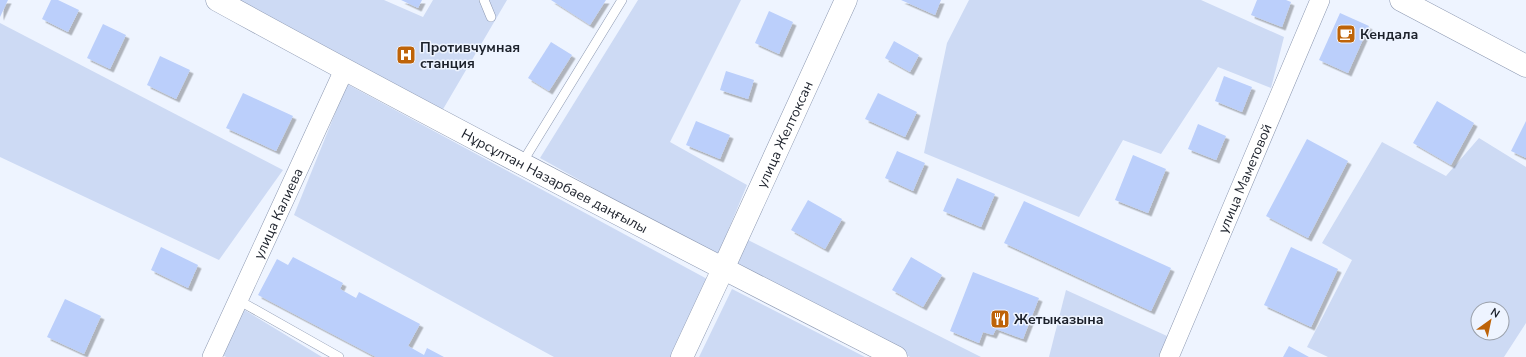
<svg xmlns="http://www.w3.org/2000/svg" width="1526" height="357" viewBox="0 0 1526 357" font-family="'Nunito Sans',sans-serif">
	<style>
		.green { fill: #cddaf4; fill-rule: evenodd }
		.building { fill: #bbcffb; filter: url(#shadow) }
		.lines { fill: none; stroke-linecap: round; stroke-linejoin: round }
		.service-casing { stroke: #8c98b1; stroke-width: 10 }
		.minor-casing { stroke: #8c98b1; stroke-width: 20 }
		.tertiary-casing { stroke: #8c98b1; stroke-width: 23 }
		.secondary-casing { stroke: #8c98b1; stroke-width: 23 }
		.service { stroke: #fff; stroke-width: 9 }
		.minor { stroke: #fff; stroke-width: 19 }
		.tertiary { stroke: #fff; stroke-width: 22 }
		.secondary { stroke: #fff; stroke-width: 22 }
		.labels { text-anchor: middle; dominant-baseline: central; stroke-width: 3; stroke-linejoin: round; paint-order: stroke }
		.poi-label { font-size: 14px; font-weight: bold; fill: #1c212b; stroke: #eef4ff; text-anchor: start }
		.street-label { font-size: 14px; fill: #1c212b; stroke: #eef4ff }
	</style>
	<defs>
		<filter id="shadow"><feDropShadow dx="3.5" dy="3.5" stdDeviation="0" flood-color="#0004"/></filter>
	</defs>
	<rect width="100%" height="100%" fill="#eef4ff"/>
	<g class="green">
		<polygon points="235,0 384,0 423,17 433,0 507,0 442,111"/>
		<polygon points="638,0 741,0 670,142 747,185 717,257 540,158"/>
		<polygon points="969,0 1201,0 1284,37 1271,88 1218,67 1161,154 1123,140 1079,217 924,153 947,43"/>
		<polygon points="0,23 283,170 219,260 0,157"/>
		<polygon points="347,84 709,280 672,357 554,357 294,215"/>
		<path d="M1479,138L1526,167V323L1504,357H1328L1307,347L1352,260L1322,243L1382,142L1446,176ZM1478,309H1502V333H1478Z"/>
		<polygon points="748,240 981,357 910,357 736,266"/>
		<polygon points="732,289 865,357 699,357"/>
		<polygon points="1066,290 1167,336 1160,357 1049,357"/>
		<polygon points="243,309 322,357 226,357 221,354"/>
	</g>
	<g class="building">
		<polygon points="0,0 8,0 0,17"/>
		<polygon points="51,0 58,0 79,10 68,32 42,19"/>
		<polygon points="401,0 422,0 418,8"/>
		<polygon points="551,0 606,0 590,25"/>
		<polygon points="901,0 941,0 935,15"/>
		<polygon points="1257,0 1286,0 1291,2 1282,27 1251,15"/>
		<polygon points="769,11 793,22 779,54 755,43"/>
		<polygon points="1340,13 1369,26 1348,73 1319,60"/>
		<polygon points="103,24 126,35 110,69 87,58"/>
		<polygon points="894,41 919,55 910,72 885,58"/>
		<polygon points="551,42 572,55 549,91 528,78"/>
		<polygon points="160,56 190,70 176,99 147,85"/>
		<polygon points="726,71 754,80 748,99 720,90"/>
		<polygon points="1224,76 1252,87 1242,112 1215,101"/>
		<polygon points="243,93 293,116 276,151 226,128"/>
		<polygon points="878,93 917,112 905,137 865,119"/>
		<polygon points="1437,101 1474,123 1451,165 1413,143"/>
		<polygon points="696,121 730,135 720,159 686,145"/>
		<polygon points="1526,121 1526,158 1511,151"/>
		<polygon points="1198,124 1226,136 1216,160 1188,149"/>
		<polygon points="1307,139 1348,161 1308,238 1266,216"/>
		<polygon points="897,151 925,163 913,191 885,178"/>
		<polygon points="1133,155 1166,169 1148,213 1115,200"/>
		<polygon points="957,178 995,194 981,227 943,211"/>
		<polygon points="808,200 842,219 825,249 791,230"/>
		<polygon points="1024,201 1171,268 1151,311 1004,243"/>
		<polygon points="161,247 198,265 188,288 151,270"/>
		<polygon points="1291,247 1338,269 1311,327 1264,305"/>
		<polygon points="293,257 343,283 340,289 356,298 359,292 420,324 408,346 424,355 427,348 444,357 376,357 258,295 277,259 288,265"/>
		<polygon points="911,257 942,275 923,307 892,290"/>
		<polygon points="973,272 1039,298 1023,339 996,329 993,335 983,332 979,343 950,331"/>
		<polygon points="65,299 101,316 84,354 47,337"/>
		<polygon points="1289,346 1309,357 1283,357"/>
	</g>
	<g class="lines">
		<defs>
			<g id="service">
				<polyline points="484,0 491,17"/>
				<polyline points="522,163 622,0"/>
				<polyline points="238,300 339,357"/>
			</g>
			<g id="minor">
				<path id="s1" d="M212,357L344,70"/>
				<path id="s2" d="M1169,357L1320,0"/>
			</g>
			<g id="tertiary">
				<path id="s3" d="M723,269L846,0"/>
			</g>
			<g id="secondary">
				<path id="s4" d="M217,0C441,123 668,241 896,357"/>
				<polyline points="1401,0 1526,66"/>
				<polyline points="682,357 723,269"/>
			</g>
		</defs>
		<use href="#service" class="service-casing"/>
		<use href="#minor" class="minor-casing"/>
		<use href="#tertiary" class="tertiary-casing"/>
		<use href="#secondary" class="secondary-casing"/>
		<use href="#service" class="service"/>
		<use href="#minor" class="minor"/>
		<use href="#tertiary" class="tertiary"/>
		<use href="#secondary" class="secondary"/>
	</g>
	<defs>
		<symbol id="cafe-square" viewBox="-11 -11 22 22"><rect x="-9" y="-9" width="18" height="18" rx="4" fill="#be6308" stroke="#eef4ff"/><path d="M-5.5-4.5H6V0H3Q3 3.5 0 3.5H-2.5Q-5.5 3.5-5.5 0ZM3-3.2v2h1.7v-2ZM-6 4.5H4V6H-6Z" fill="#fff"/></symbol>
		<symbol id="hospital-square" viewBox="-11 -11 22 22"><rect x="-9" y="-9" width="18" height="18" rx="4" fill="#be6308" stroke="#eef4ff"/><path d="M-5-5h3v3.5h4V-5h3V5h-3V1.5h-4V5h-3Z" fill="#fff"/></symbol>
		<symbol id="restaurant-square" viewBox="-11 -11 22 22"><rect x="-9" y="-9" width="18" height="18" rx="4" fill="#be6308" stroke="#eef4ff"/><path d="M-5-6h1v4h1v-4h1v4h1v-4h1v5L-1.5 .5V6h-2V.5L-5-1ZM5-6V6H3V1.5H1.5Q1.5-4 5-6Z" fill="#fff"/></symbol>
	</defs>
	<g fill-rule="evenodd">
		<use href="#cafe-square" x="1335" y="23" width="22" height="22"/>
		<use href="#hospital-square" x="395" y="44" width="22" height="22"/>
		<use href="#restaurant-square" x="989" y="308" width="22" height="22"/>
	</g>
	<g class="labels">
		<g class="poi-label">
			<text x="1360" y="34">Кендала</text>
			<text x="420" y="47">Противчумная<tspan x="420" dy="16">станция</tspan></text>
			<text x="1014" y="319">Жетыказына</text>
		</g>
		<g class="street-label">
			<text stroke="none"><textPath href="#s3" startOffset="148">улица Желтоксан</textPath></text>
			<text stroke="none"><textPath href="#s2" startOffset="194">улица Маметовой</textPath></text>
			<text stroke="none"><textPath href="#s4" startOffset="383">Нұрсұлтан Назарбаев даңғылы</textPath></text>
			<text stroke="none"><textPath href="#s1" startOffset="158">улица Калиева</textPath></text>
		</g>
	</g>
	<g transform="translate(1490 321) rotate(33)"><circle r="19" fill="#eef4ff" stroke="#9aa0aa"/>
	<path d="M0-3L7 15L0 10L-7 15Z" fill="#be6308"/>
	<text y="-6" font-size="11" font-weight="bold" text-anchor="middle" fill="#1c212b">N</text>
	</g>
</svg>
